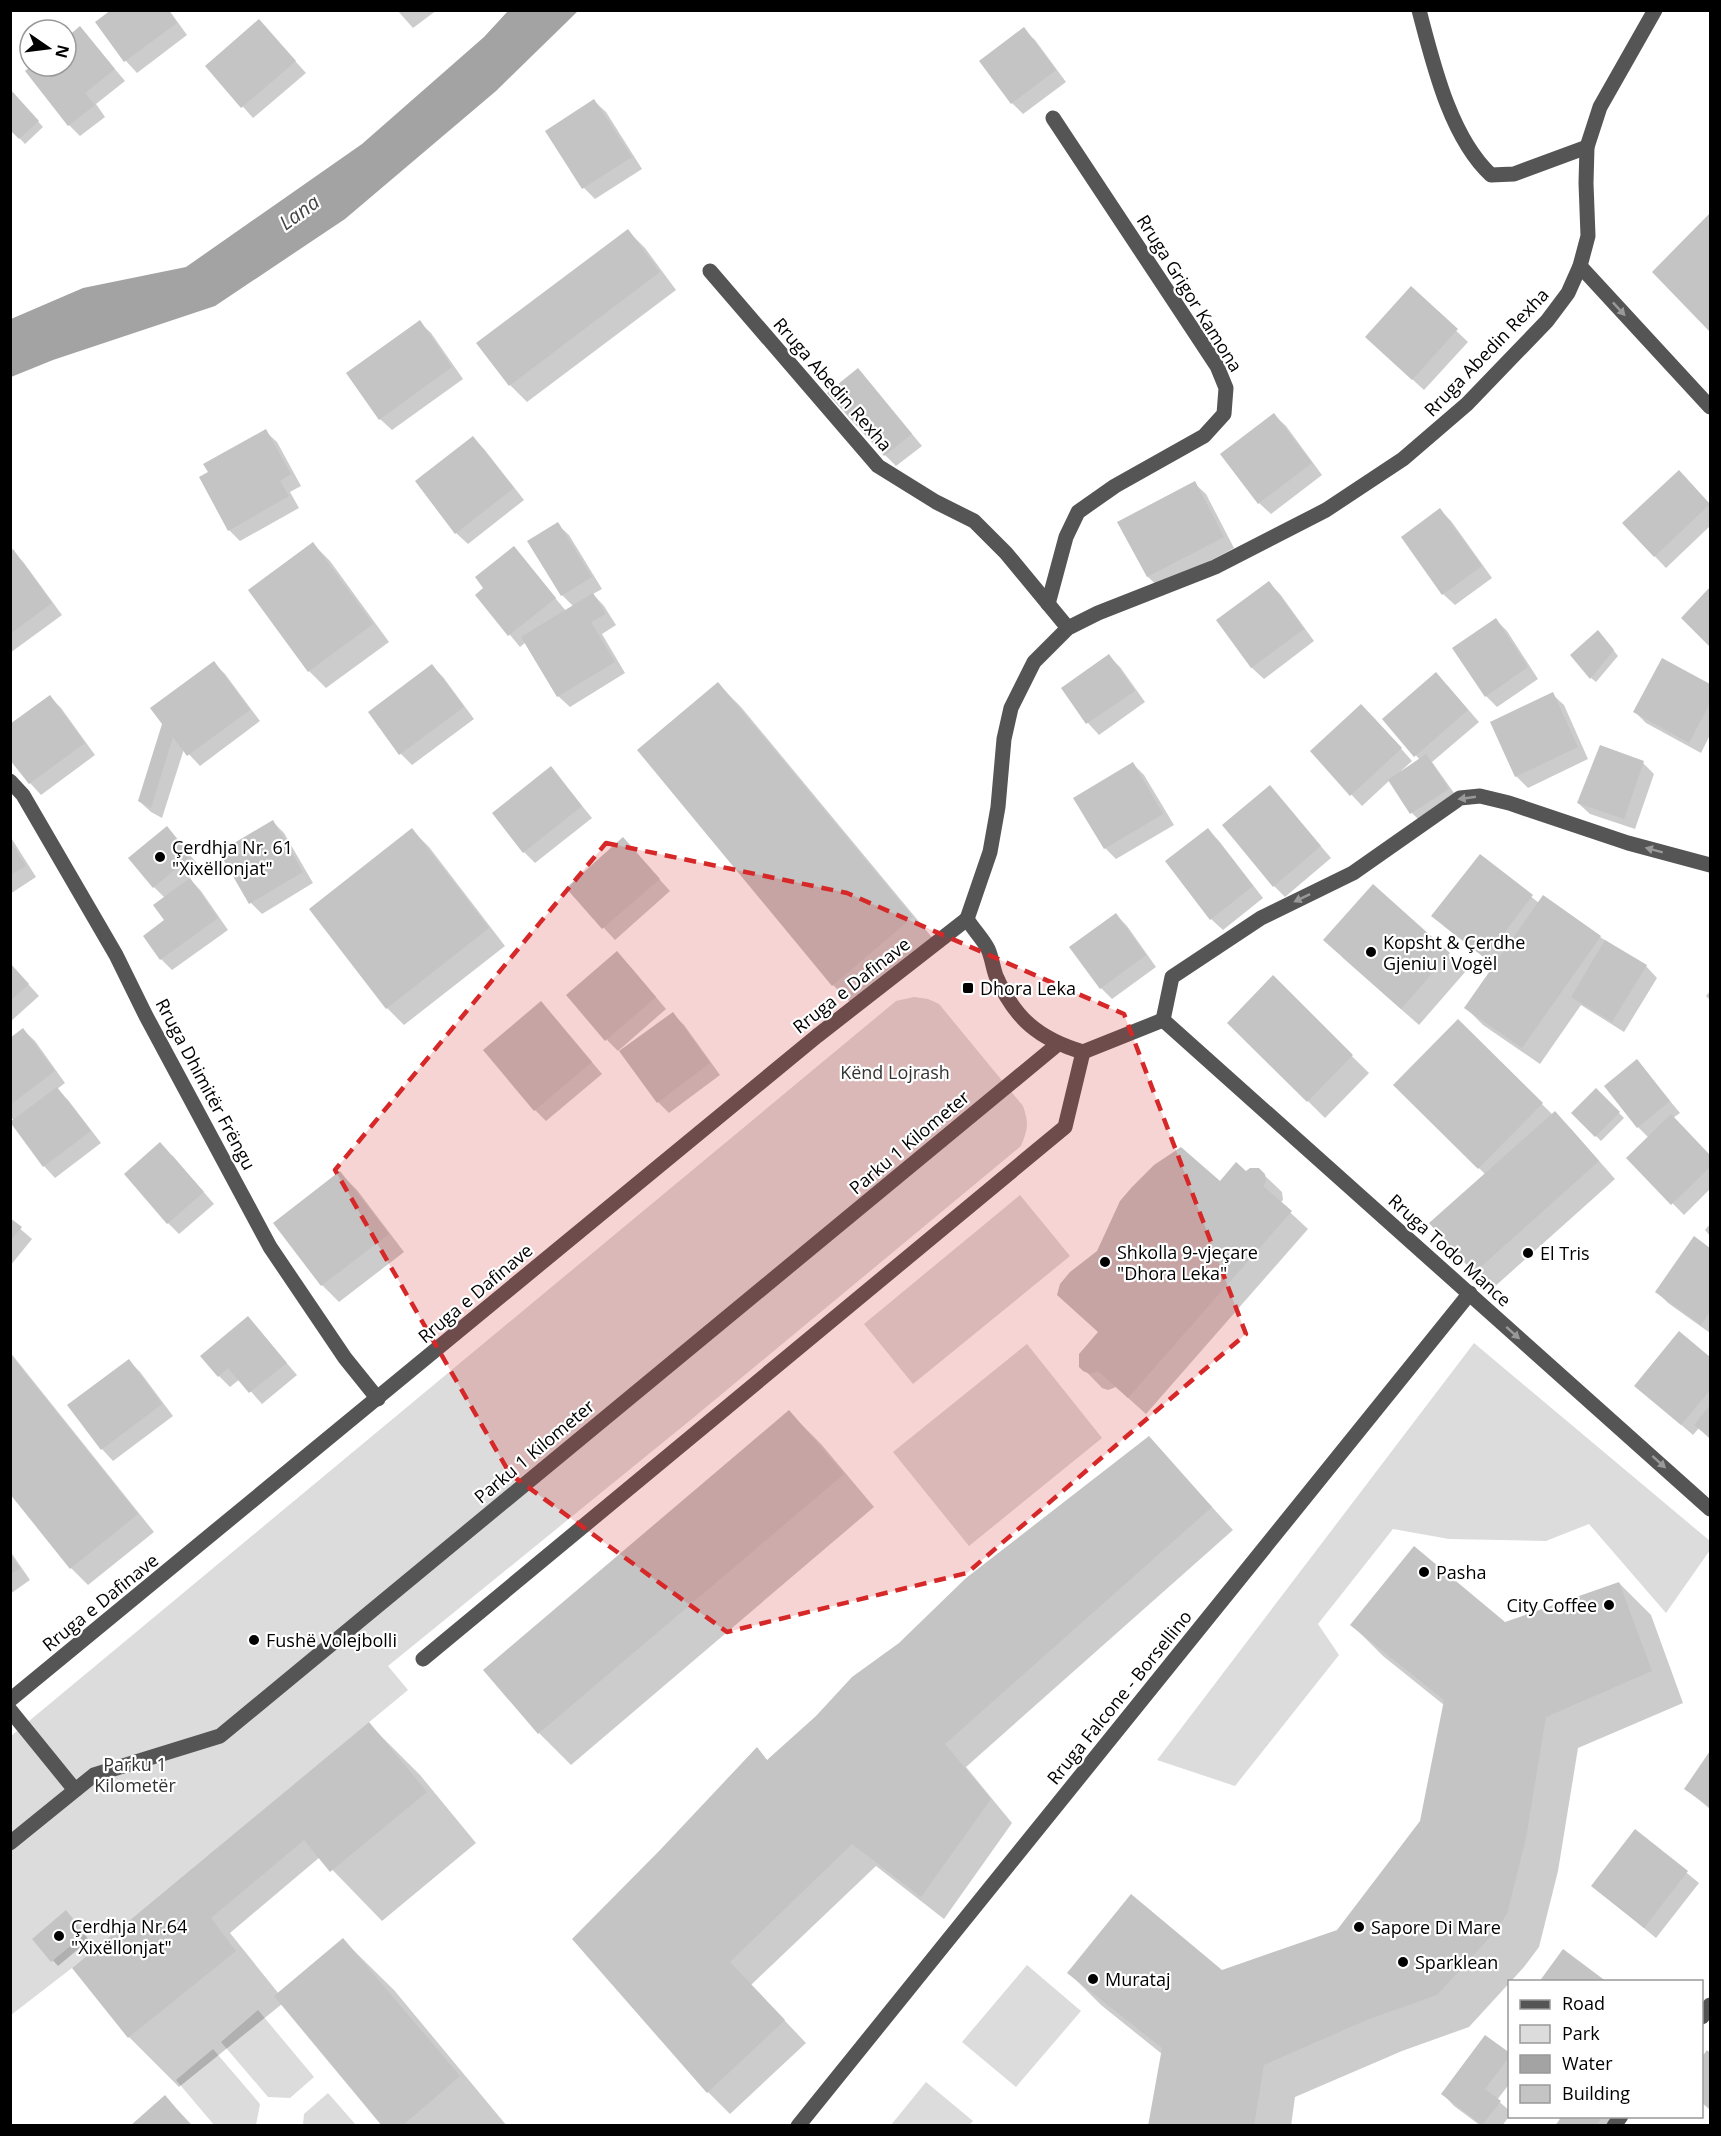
<svg xmlns="http://www.w3.org/2000/svg" width="1721" height="2136" viewBox="0 0 1721 2136" font-family="'Open Sans',sans-serif">
	<style>
		.green { fill: #dcdcdc }
		.water { fill: #a3a3a3 }
		.shadow { fill: #0003 }
		.building { fill: #c4c4c4 }
		.lines { fill: none; stroke-linecap: round; stroke-linejoin: round }
		.minor { stroke: #555; stroke-width: 15 }
		.oneway { fill: #999 }
		.marked { fill: #d62828; fill-opacity: 0.2; stroke: #d62828; stroke-width: 4.5; stroke-dasharray: 12 8; stroke-linejoin: round }
		.poi-dot { fill: #000; stroke: #fff; stroke-width: 2 }
		.labels { text-anchor: middle; dominant-baseline: central; stroke-width: 4.5; stroke-linejoin: round; paint-order: stroke }
		.street-label { font-size: 18px; fill: #000; stroke: #fff }
		.poi-label { font-size: 18px; fill: #000; stroke: #fff; text-anchor: start }
		.park-label { font-size: 18px; fill: #333; stroke: #fff }
		.water-label { font-size: 20px; font-style: italic; fill: #444; stroke: #fff }
	</style>
	<rect width="100%" height="100%" fill="#fff"/>
	<g class="green">
		<path d="M914,997L928,999L939,1004L1023,1106C1029,1123 1028,1129 1021,1146L693,1418L388,1666L408,1690L72,1968L11,2015V1736L896,1001Z"/>
		<polygon points="1020,1195 1070,1256 913,1384 864,1324"/>
		<polygon points="1474,1343 1710,1541 1710,1550 1666,1613 1589,1524 1546,1541 1449,1539 1393,1529 1318,1624 1339,1655 1235,1786 1157,1760"/>
		<polygon points="1027,1344 1102,1438 969,1546 893,1452"/>
		<polygon points="1027,1965 1081,2011 1016,2087 962,2042"/>
		<polygon points="258,2010 314,2077 290,2098 268,2097 221,2042"/>
		<polygon points="213,2049 260,2104 256,2125 214,2125 176,2080"/>
		<polygon points="926,2082 973,2121 969,2125 891,2125"/>
		<polygon points="328,2093 356,2125 303,2125 304,2114"/>
	</g>
	<polygon class="water" points="508,11 578,11 496,91 345,219 215,306 53,360 11,377 11,319 83,288 186,267 362,144 484,37"/>
	<g class="shadow">
		<polygon points="114,10 169,10 187,35 137,73 126,61 97,23"/>
		<polygon points="397,10 437,10 413,28"/>
		<polygon points="259,21 306,73 253,118 207,66"/>
		<polygon points="80,28 125,81 96,104 105,117 80,136 69,125 33,66 66,66 66,40"/>
		<polygon points="1023,29 1035,40 1066,82 1023,114 1012,103"/>
		<polygon points="11,91 43,127 25,144 10,128"/>
		<polygon points="594,101 606,112 642,169 595,199 584,188"/>
		<polygon points="1710,215 1710,330 1654,272"/>
		<polygon points="628,231 645,248 676,290 527,402 510,385"/>
		<polygon points="1411,288 1468,342 1424,390 1378,348"/>
		<polygon points="419,322 431,333 463,379 392,430 380,419"/>
		<polygon points="869,382 922,446 896,466 885,455"/>
		<polygon points="1274,415 1286,426 1322,475 1271,514 1259,503 1223,454"/>
		<polygon points="265,431 277,442 301,486 290,492 299,508 240,541 229,530"/>
		<polygon points="473,438 484,449 524,500 468,544 456,533"/>
		<polygon points="1194,483 1206,494 1234,548 1160,588 1148,577 1119,522"/>
		<polygon points="1690,483 1710,505 1710,526 1666,568 1624,524"/>
		<polygon points="1440,510 1451,521 1492,578 1455,605 1443,594"/>
		<polygon points="557,524 569,535 602,589 593,594 604,606 616,625 602,634 625,673 570,707 558,696 526,642 520,647 477,595 485,588 514,548 566,611 573,606 562,595"/>
		<polygon points="313,544 330,561 389,642 326,688 309,671"/>
		<polygon points="13,551 24,563 62,615 10,653 10,553"/>
		<polygon points="1269,583 1280,594 1314,641 1264,679 1252,668 1218,621"/>
		<polygon points="1710,589 1710,645 1683,618"/>
		<polygon points="1496,620 1507,631 1538,679 1497,707 1486,696"/>
		<polygon points="1603,637 1618,656 1596,682 1591,678"/>
		<polygon points="1109,656 1120,667 1145,702 1099,735 1088,723 1063,688"/>
		<polygon points="1663,660 1710,685 1710,735 1701,753 1646,723 1635,712"/>
		<polygon points="214,663 225,674 260,721 200,766 184,749 162,818 151,812 139,801 164,723"/>
		<polygon points="432,666 443,677 474,719 412,765 401,754 370,712"/>
		<polygon points="718,684 741,707 935,941 855,1007 833,985"/>
		<polygon points="1447,685 1479,722 1432,762 1459,800 1423,824 1412,813 1390,780 1362,806 1351,794 1373,717 1412,761 1401,771 1402,772 1420,760 1384,719"/>
		<polygon points="1552,694 1564,705 1588,759 1528,788 1516,776"/>
		<polygon points="50,697 61,708 95,755 41,795 30,783 10,757"/>
		<polygon points="1643,763 1654,774 1635,829 1590,814 1578,803"/>
		<polygon points="1133,764 1144,775 1174,825 1116,859 1105,848"/>
		<polygon points="551,768 592,818 535,863 524,852"/>
		<polygon points="1270,787 1331,858 1285,897 1274,886"/>
		<polygon points="273,822 284,833 313,883 262,914 251,903"/>
		<polygon points="167,828 201,868 189,878 201,891 228,930 172,970 161,959 145,936 166,920 165,898 154,887"/>
		<polygon points="412,830 429,847 505,946 404,1025 387,1008"/>
		<polygon points="1208,830 1219,841 1263,898 1223,930 1211,919"/>
		<polygon points="10,836 36,877 10,894"/>
		<polygon points="634,851 670,891 615,940 568,889"/>
		<polygon points="1480,856 1539,903 1600,937 1646,966 1657,978 1624,1032 1581,1005 1540,1064 1483,1025 1466,1008 1495,966 1445,927 1433,916"/>
		<polygon points="1373,886 1466,971 1419,1025 1342,957"/>
		<polygon points="1116,915 1127,926 1156,967 1112,999 1101,988"/>
		<polygon points="10,964 39,996 10,1022"/>
		<polygon points="628,964 666,1009 618,1051 607,1040"/>
		<polygon points="1273,978 1369,1073 1325,1118 1229,1023"/>
		<polygon points="1710,991 1710,1000 1706,996"/>
		<polygon points="673,1014 684,1025 720,1075 669,1113 658,1102"/>
		<polygon points="552,1015 602,1074 546,1121 535,1110"/>
		<polygon points="1458,1021 1553,1115 1555,1113 1572,1130 1615,1179 1492,1289 1475,1272 1486,1175 1395,1085"/>
		<polygon points="23,1030 35,1041 65,1083 57,1089 68,1100 101,1143 55,1178 44,1166 12,1123 15,1121 10,1117 10,1039"/>
		<polygon points="1637,1061 1680,1113 1673,1118 1710,1157 1710,1189 1684,1215 1628,1158 1649,1138 1638,1127"/>
		<polygon points="1596,1090 1624,1118 1601,1141 1573,1113"/>
		<polygon points="172,1155 214,1204 179,1234 168,1223"/>
		<polygon points="1258,1169 1282,1192 1283,1200 1280,1203 1308,1229 1146,1414 1116,1387 1108,1390 1102,1388 1081,1366 1220,1184"/>
		<polygon points="340,1173 357,1190 404,1252 339,1302 322,1285 275,1223"/>
		<polygon points="10,1220 32,1239 10,1266"/>
		<polygon points="1710,1224 1710,1236 1705,1230"/>
		<polygon points="1695,1238 1710,1249 1710,1333 1668,1303 1657,1292"/>
		<polygon points="248,1318 297,1375 262,1404 240,1379 230,1387 219,1376"/>
		<polygon points="1679,1333 1710,1359 1710,1439 1699,1428 1693,1435 1636,1386"/>
		<polygon points="10,1352 154,1532 88,1585 71,1568 10,1492"/>
		<polygon points="129,1361 140,1372 173,1416 113,1461 102,1449"/>
		<polygon points="789,1412 821,1444 874,1507 571,1765 539,1733"/>
		<polygon points="1149,1438 1233,1530 966,1767 1012,1823 944,1919 876,1866 751,1985 806,2043 730,2114 708,2092 662,1850 757,1750 768,1761 899,1644"/>
		<polygon points="10,1551 30,1580 10,1594"/>
		<polygon points="1619,1583 1651,1615 1683,1703 1578,1748 1558,1871 1539,1947 1524,1967 1469,2027 1402,2051 1295,2097 1291,2126 1149,2126 1162,2054 1101,2005 1069,1973 1221,1972 1338,1931 1421,1822 1444,1705 1383,1656 1352,1625 1504,1624"/>
		<polygon points="369,1724 420,1775 476,1843 382,1921 320,1857 230,1933 279,1994 343,1940 394,1990 507,2126 384,2126 282,2004 179,2087 129,2037 74,1968"/>
		<polygon points="1710,1754 1710,1809 1686,1789"/>
		<polygon points="1636,1831 1699,1883 1656,1938 1593,1886"/>
		<polygon points="71,1917 89,1940 58,1966 34,1939"/>
		<polygon points="1707,2052 1710,2054 1710,2110 1702,2103 1702,2060"/>
		<polygon points="1510,2054 1510,2083 1497,2100 1510,2111 1510,2115 1502,2126 1481,2126 1454,2106 1443,2094"/>
		<polygon points="165,2097 193,2126 132,2126"/>
		<polygon points="1564,2116 1619,2116 1615,2126 1557,2126"/>
	</g>
	<g class="building">
		<polygon points="111,10 168,10 177,23 124,62 95,22"/>
		<polygon points="259,19 296,61 241,108 205,66"/>
		<polygon points="80,26 115,69 85,93 95,105 68,126 25,71 31,66 66,66 66,38"/>
		<polygon points="1024,27 1056,70 1011,104 979,61"/>
		<polygon points="10,89 39,121 19,139 10,130"/>
		<polygon points="594,99 632,157 582,189 545,131"/>
		<polygon points="1710,213 1710,332 1652,272"/>
		<polygon points="628,229 660,272 509,386 476,343"/>
		<polygon points="1411,286 1458,329 1412,380 1365,337"/>
		<polygon points="420,320 452,367 379,420 346,373"/>
		<polygon points="858,368 912,434 884,456 827,393"/>
		<polygon points="1274,413 1312,463 1258,504 1220,454"/>
		<polygon points="266,429 291,474 280,481 289,496 228,531 199,477 208,472 203,464"/>
		<polygon points="473,436 514,488 455,534 415,481"/>
		<polygon points="1679,470 1710,504 1654,557 1622,523"/>
		<polygon points="1195,481 1224,537 1147,577 1117,522"/>
		<polygon points="1440,508 1482,566 1442,595 1401,537"/>
		<polygon points="558,522 592,577 561,596 527,541"/>
		<polygon points="313,542 373,624 308,672 248,590"/>
		<polygon points="514,546 556,598 508,636 475,595 483,588 475,577"/>
		<polygon points="13,549 52,603 10,634 10,551"/>
		<polygon points="1269,581 1304,629 1251,668 1216,620"/>
		<polygon points="1710,587 1710,647 1681,618"/>
		<polygon points="593,593 606,614 591,622 615,662 557,697 521,637"/>
		<polygon points="1496,618 1528,667 1485,697 1452,648"/>
		<polygon points="1598,630 1614,650 1590,679 1570,655"/>
		<polygon points="1109,654 1135,691 1086,724 1061,688"/>
		<polygon points="1662,658 1710,684 1710,703 1689,743 1633,712"/>
		<polygon points="214,661 250,710 187,756 173,737 151,808 138,801 162,724 150,708"/>
		<polygon points="432,664 464,707 399,755 368,712"/>
		<polygon points="1436,672 1468,710 1414,757 1382,719"/>
		<polygon points="718,682 913,917 832,986 637,750"/>
		<polygon points="1553,692 1578,747 1515,777 1490,722"/>
		<polygon points="50,695 85,743 29,784 10,760 10,724"/>
		<polygon points="1361,704 1402,748 1350,796 1310,751"/>
		<polygon points="1600,745 1644,761 1624,819 1577,803"/>
		<polygon points="1426,754 1449,789 1410,814 1388,780"/>
		<polygon points="1133,762 1163,814 1104,849 1073,798"/>
		<polygon points="551,766 582,806 523,853 492,813"/>
		<polygon points="1270,785 1321,846 1273,887 1222,825"/>
		<polygon points="273,820 303,872 249,904 219,852"/>
		<polygon points="167,826 191,856 153,888 128,858"/>
		<polygon points="412,828 489,928 386,1009 309,909"/>
		<polygon points="1208,828 1253,886 1210,920 1165,861"/>
		<polygon points="623,837 660,879 602,929 566,888"/>
		<polygon points="10,840 26,866 10,875"/>
		<polygon points="1480,854 1533,895 1485,958 1431,916"/>
		<polygon points="190,878 218,918 160,960 143,936 164,920 153,905"/>
		<polygon points="1373,884 1450,953 1401,1009 1323,940"/>
		<polygon points="1543,895 1601,936 1522,1048 1464,1008"/>
		<polygon points="1116,913 1146,955 1100,989 1069,947"/>
		<polygon points="1605,940 1647,965 1612,1022 1571,997"/>
		<polygon points="617,951 656,997 605,1041 566,995"/>
		<polygon points="10,963 29,984 10,1001"/>
		<polygon points="1273,975 1353,1055 1307,1102 1227,1023"/>
		<polygon points="541,1001 592,1062 534,1111 483,1050"/>
		<polygon points="673,1012 710,1063 657,1103 619,1051"/>
		<polygon points="1458,1019 1543,1103 1478,1169 1393,1085"/>
		<polygon points="23,1028 55,1071 10,1105 10,1038"/>
		<polygon points="1637,1059 1670,1101 1637,1128 1604,1086"/>
		<polygon points="57,1087 91,1131 43,1167 10,1122"/>
		<polygon points="1596,1088 1620,1112 1595,1137 1571,1113"/>
		<polygon points="1555,1111 1599,1161 1474,1273 1429,1223"/>
		<polygon points="1671,1114 1710,1155 1710,1167 1671,1205 1626,1158"/>
		<polygon points="160,1142 204,1192 167,1224 124,1174"/>
		<polygon points="1181,1147 1220,1181 1236,1162 1246,1171 1250,1168 1259,1168 1265,1174 1266,1182 1263,1186 1292,1211 1128,1398 1098,1371 1090,1374 1083,1371 1079,1367 1079,1354 1098,1332 1057,1295 1060,1284 1070,1272 1097,1251 1120,1201 1132,1187 1154,1165"/>
		<polygon points="340,1171 389,1234 321,1286 273,1223"/>
		<polygon points="10,1218 22,1227 10,1241"/>
		<polygon points="1694,1236 1710,1248 1710,1312 1701,1325 1655,1292"/>
		<polygon points="248,1316 287,1363 249,1393 228,1368 218,1377 200,1356"/>
		<polygon points="1679,1331 1710,1357 1710,1390 1681,1425 1634,1386"/>
		<polygon points="10,1354 138,1514 70,1569 10,1494"/>
		<polygon points="129,1359 162,1404 101,1450 67,1405"/>
		<polygon points="1710,1405 1710,1438 1694,1425"/>
		<polygon points="789,1410 844,1474 538,1734 483,1670"/>
		<polygon points="1149,1436 1212,1507 945,1744 991,1799 921,1897 852,1844 730,1962 785,2020 707,2093 572,1939 661,1849 757,1747 767,1760 816,1716 852,1677 899,1643 966,1578"/>
		<polygon points="1414,1546 1505,1622 1619,1582 1652,1671 1546,1717 1526,1838 1507,1914 1492,1935 1437,1995 1369,2019 1264,2065 1254,2126 1148,2126 1162,2048 1067,1973 1131,1894 1222,1970 1337,1930 1420,1821 1444,1700 1350,1625"/>
		<polygon points="10,1554 20,1568 10,1575"/>
		<polygon points="369,1722 427,1792 330,1872 304,1840 211,1918 236,1951 128,2038 72,1968"/>
		<polygon points="1710,1751 1710,1807 1684,1789"/>
		<polygon points="1635,1829 1688,1871 1644,1928 1591,1886"/>
		<polygon points="66,1910 85,1934 51,1962 32,1939"/>
		<polygon points="343,1938 460,2076 402,2126 382,2126 274,1996"/>
		<polygon points="1563,1949 1607,1982 1539,1982"/>
		<polygon points="1485,2035 1510,2053 1510,2056 1485,2089 1501,2101 1482,2125 1441,2094"/>
		<polygon points="1707,2050 1710,2053 1710,2109 1702,2102 1702,2057"/>
		<polygon points="165,2095 191,2126 130,2126"/>
		<polygon points="1562,2116 1603,2116 1596,2126 1555,2126"/>
	</g>
	<g class="lines">
		<g class="minor">
			<path d="M1419,10C1433,63 1450,137 1491,175L1514,174L1587,147"/>
			<polyline points="1580,266 1710,407"/>
			<polyline points="710,271 878,466 936,502 974,521 1006,553 1068,628"/>
			<polyline points="1048,604 1066,537 1078,512 1115,486 1204,436 1224,414 1226,388 1217,366 1053,118"/>
			<polyline points="10,781 23,795 116,955 146,1016 270,1247 345,1358 378,1399"/>
			<polyline points="967,919 990,852 998,807 1004,739 1011,708 1034,662 1068,628 1098,613 1215,567 1326,510 1403,459 1467,404 1547,321 1568,293 1580,266 1588,236 1586,183 1587,147 1600,107 1655,10"/>
			<path d="M967,919C973,929 983,939 988,949C992,958 993,968 996,976C1015,1019 1039,1039 1083,1052"/>
			<polyline points="1163,1020 1710,1509"/>
			<polyline points="1163,1020 1172,977 1261,918 1353,873 1460,798 1480,796 1509,803 1628,843 1710,865"/>
			<polyline points="1083,1052 1163,1020"/>
			<polyline points="423,1659 1065,1127 1083,1052"/>
			<polyline points="10,1700 817,1036 967,919"/>
			<polyline points="10,1710 75,1790"/>
			<polyline points="10,1843 94,1775 220,1736 1058,1044"/>
			<polyline points="1702,2017 1710,2005"/>
			<polyline points="798,2126 1470,1293"/>
			<polyline points="1614,2126 1621,2116"/>
		</g>
	</g>
	<defs><path id="oneway-solid" d="M-6-.8H1V-3.2L6.5 0L1 3.2V.8H-6Z" transform="scale(1.5)"/></defs>
	<g class="oneway">
		<use href="#oneway-solid" transform="translate(1619 309) rotate(47)"/>
		<use href="#oneway-solid" transform="translate(1467 798) rotate(172)"/>
		<use href="#oneway-solid" transform="translate(1654 850) rotate(-165)"/>
		<use href="#oneway-solid" transform="translate(1302 898) rotate(154)"/>
		<use href="#oneway-solid" transform="translate(1513 1333) rotate(42)"/>
		<use href="#oneway-solid" transform="translate(1659 1462) rotate(42)"/>
	</g>
	<path class="marked" d="M606,843L847,893L1124,1014L1246,1334L967,1573L727,1632L510,1474L335,1170Z"/>
	<g class="poi-dot">
		<circle cx="160" cy="857" r="6"/>
		<circle cx="1371" cy="952" r="6"/>
		<rect x="962" y="982" width="12" height="12" rx="3"/>
		<circle cx="1528" cy="1253" r="6"/>
		<circle cx="1105" cy="1262" r="6"/>
		<circle cx="1424" cy="1572" r="6"/>
		<circle cx="1609" cy="1605" r="6"/>
		<circle cx="254" cy="1640" r="6"/>
		<circle cx="1359" cy="1927" r="6"/>
		<circle cx="59" cy="1936" r="6"/>
		<circle cx="1403" cy="1962" r="6"/>
		<circle cx="1093" cy="1979" r="6"/>
	</g>
	<g class="labels">
		<g class="street-label">
			<text transform="translate(1190 293) rotate(58)">Rruga Grigor Kamona</text>
			<text transform="translate(1486 352) rotate(-46)">Rruga Abedin Rexha</text>
			<text transform="translate(833 384) rotate(49)">Rruga Abedin Rexha</text>
			<text transform="translate(851 985) rotate(-38)">Rruga e Dafinave</text>
			<text transform="translate(206 1084) rotate(62)">Rruga Dhimitër Frëngu</text>
			<text transform="translate(909 1142) rotate(-40)">Parku 1 Kilometer</text>
			<text transform="translate(1450 1250) rotate(42)">Rruga Todo Mance</text>
			<text transform="translate(475 1293) rotate(-40)">Rruga e Dafinave</text>
			<text transform="translate(534 1451) rotate(-40)">Parku 1 Kilometer</text>
			<text transform="translate(100 1602) rotate(-39)">Rruga e Dafinave</text>
			<text transform="translate(1119 1697) rotate(-51)">Rruga Falcone - Borsellino</text>
		</g>
		<g class="poi-label">
			<text x="172" y="847">Çerdhja Nr. 61<tspan x="172" dy="21">"Xixëllonjat"</tspan></text>
			<text x="1383" y="942">Kopsht &amp; Çerdhe<tspan x="1383" dy="21">Gjeniu i Vogël</tspan></text>
			<text x="980" y="988">Dhora Leka</text>
			<text x="1117" y="1252">Shkolla 9-vjeçare<tspan x="1117" dy="21">"Dhora Leka"</tspan></text>
			<text x="1540" y="1253">El Tris</text>
			<text x="1436" y="1572">Pasha</text>
			<text x="1597" y="1605" text-anchor="end">City Coffee</text>
			<text x="266" y="1640">Fushë Volejbolli</text>
			<text x="71" y="1926">Çerdhja Nr.64<tspan x="71" dy="21">"Xixëllonjat"</tspan></text>
			<text x="1371" y="1927">Sapore Di Mare</text>
			<text x="1415" y="1962">Sparklean</text>
			<text x="1105" y="1979">Murataj</text>
		</g>
		<g class="park-label">
			<text x="895" y="1072">Kënd Lojrash</text>
			<text x="135" y="1764">Parku 1<tspan x="135" dy="21">Kilometër</tspan></text>
		</g>
		<g class="water-label">
			<text transform="translate(299 212) rotate(-36)">Lana</text>
		</g>
	</g>
	<rect width="1721" height="2136" fill="none" stroke="#000000" stroke-width="24"/>
	<rect x="1508" y="1980" width="195" height="138" fill="#ffffff" stroke="#999999" stroke-width="1.5"/>
	<rect x="1520" y="2000" width="30" height="9" fill="#555555" stroke="#999999" stroke-width="1.5"/>
	<text x="1562" y="2010" font-size="18" fill="#000000">Road</text>
	<rect x="1520" y="2025" width="30" height="18" fill="#dcdcdc" stroke="#999999" stroke-width="1.5"/>
	<text x="1562" y="2040" font-size="18" fill="#000000">Park</text>
	<rect x="1520" y="2055" width="30" height="18" fill="#a3a3a3" stroke="#999999" stroke-width="1.5"/>
	<text x="1562" y="2070" font-size="18" fill="#000000">Water</text>
	<rect x="1520" y="2085" width="30" height="18" fill="#c4c4c4" stroke="#999999" stroke-width="1.5"/>
	<text x="1562" y="2100" font-size="18" fill="#000000">Building</text>
	<g transform="translate(48 48) rotate(104)"><circle r="28" fill="#ffffff" stroke="#999999" stroke-width="1.5"/>
	<path d="M0-4.5L10 22L0 15L-10 22Z" fill="#000000"/>
	<text y="-9" font-size="16" font-weight="bold" text-anchor="middle" fill="#000000">N</text>
	</g>
</svg>
